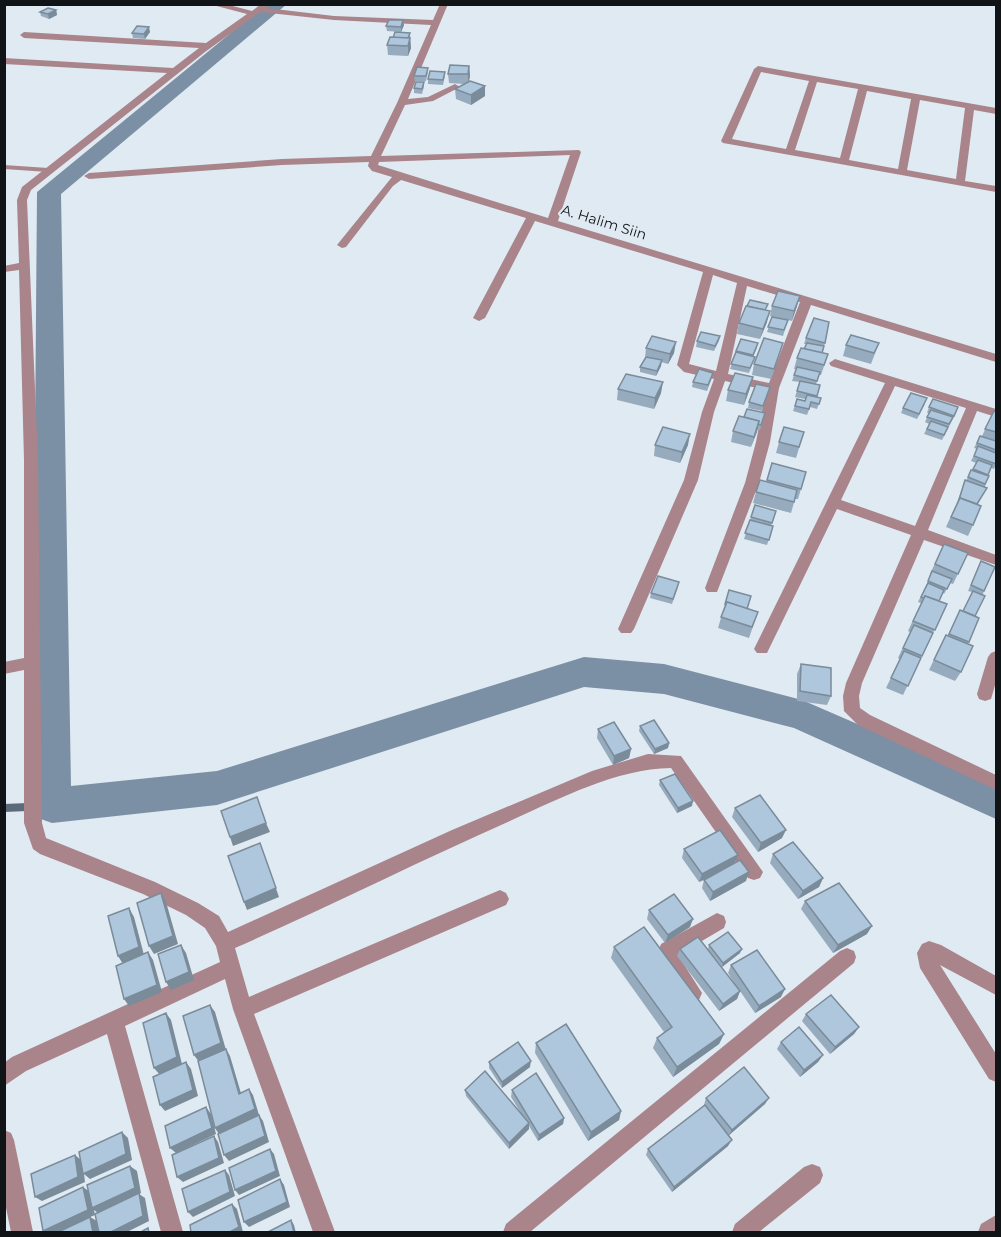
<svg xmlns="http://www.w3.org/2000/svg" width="1001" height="1237" viewBox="0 0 1001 1237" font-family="Montserrat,sans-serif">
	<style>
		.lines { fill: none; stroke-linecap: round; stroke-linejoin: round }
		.stream { stroke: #5b6b7a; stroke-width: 8 }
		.river { fill: #7b90a5; fill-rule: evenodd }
		.service { fill: #a9848a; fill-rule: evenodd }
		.minor { fill: #a9848a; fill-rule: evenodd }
		.wall { fill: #96abbd }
		.shaded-wall { fill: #7a8b9a }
		.building { fill: #aec7dc; stroke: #7a8b9a; stroke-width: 1.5 }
		.labels { text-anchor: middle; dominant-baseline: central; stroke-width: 4.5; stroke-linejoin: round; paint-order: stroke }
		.far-street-label { font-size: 14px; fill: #101417; stroke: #e0eaf2 }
	</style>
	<rect width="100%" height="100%" fill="#e0eaf2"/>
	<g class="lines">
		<polyline class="stream" points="4,808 52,806"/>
		<polygon class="river" points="266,4 287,4 61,194 71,786 217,771 584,657 664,664 802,700 996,784 996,819 794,728 664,694 584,687 217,805 52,823 38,818 32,806 37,192"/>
		<polygon class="service" points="4,165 48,168 51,170 48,172 4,169"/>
		<g class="minor">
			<path d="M209,4H225L252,11L261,4H271L266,8L334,16L433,20L440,4H448L408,99L428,97L455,84L460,87L433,101L405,105L381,156L579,150L581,152L558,221L996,354V362L811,305L779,388L770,442L759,483L717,592H707L705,588L745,483L756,442L766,390L725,381L714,412L698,480L634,629L631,633H621L618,629L684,480L702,412L714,379L684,372L677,365L703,272L535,221L485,318L479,321L473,318L526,218L401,180L393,186L346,247L342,248L337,245L392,177L372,171L368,166L369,162L282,165L89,179L84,176L89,173L282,159L371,156L397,103L431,25L334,20L260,12L205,52L31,190L27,200L38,460L42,823L46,838L155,882L198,903L219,916L228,932L452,830L592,771L648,754L681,756L763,872L760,878L754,880L748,878L671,768C616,769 561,798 512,820C419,861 328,907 235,948L249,997L500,890L506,893L509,899L506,905L254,1014L335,1232H313L233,1009L225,979L125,1026L183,1232H161L107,1034L26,1071L4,1086V1063L12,1057L220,962L216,946L205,928L186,915L143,894L40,854L33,849L24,823V670L4,674V662L24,658V460L19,270L4,272V266L19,263L17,200L22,187L167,73L4,64V58L173,68L199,48L24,38L20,35L24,32L206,43L247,14ZM570,155L548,218L378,165L379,162ZM713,275L737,283L716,371L689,364ZM747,286L800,302L769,383L728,374Z"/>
			<path d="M758,66L996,108V114L974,110L965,181L996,186V192L723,143L721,141L754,69ZM761,72L809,81L786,149L732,139ZM817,82L858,89L840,158L795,150ZM867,91L911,99L898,169L849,160ZM920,100L965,108L956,179L907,170Z"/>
			<path d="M835,359L996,409V417L977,411L928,530L996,555V565L924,540L862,683L859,696L860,708L870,715L996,775V790L858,725L844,711L843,696L846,683L911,535L837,509L767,653H757L754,649L885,383L831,366L829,363ZM895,386L966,408L915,526L841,500Z"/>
			<polygon points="996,651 996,682 991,699 985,701 979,699 977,694 988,657 991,653"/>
			<path d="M717,913L724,916L726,922L724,928L678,955L702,993L699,1000L692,1003L685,1000C675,984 653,962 661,944Z"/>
			<polygon points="929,941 941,945 996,976 996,995 940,965 996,1054 996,1082 989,1079 920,968 917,953 922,944"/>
			<polygon points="847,948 854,951 856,957 854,963 530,1232 503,1232 506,1224 840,951"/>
			<polygon points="4,1130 11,1133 14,1140 33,1232 11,1232 4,1198"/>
			<polygon points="812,1164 820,1167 823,1175 820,1183 759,1232 732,1232 735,1224 804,1167"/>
			<polygon points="996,1215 996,1232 978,1232 981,1224"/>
		</g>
	</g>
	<g class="wall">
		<polygon points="56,10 57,15 49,19 41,16 40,12"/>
		<polygon points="404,25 401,32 387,31 386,26"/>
		<polygon points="150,32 145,39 133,38 132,33"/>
		<polygon points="410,33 411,48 408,56 388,55 387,45 393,38"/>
		<polygon points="469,66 470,76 469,81 485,86 485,96 471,105 456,99 455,89 464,84 449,83 448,74"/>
		<polygon points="428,72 426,81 415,81 414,76"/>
		<polygon points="445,76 443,85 428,84 428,79"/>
		<polygon points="424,82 424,87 422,94 414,93 414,88"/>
		<polygon points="772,306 797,306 792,321 788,320 783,336 767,332 772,317 770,316"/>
		<polygon points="766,310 767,322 760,339 737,334 739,323"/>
		<polygon points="720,336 719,341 714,351 696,347 697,341"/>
		<polygon points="806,338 825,343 822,353 828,354 821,375 819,375 816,384 820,385 817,397 821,398 817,409 810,407 807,415 793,411 797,399 805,401 805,399 795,397 800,382 792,381 796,369 794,369 797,358 804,349 806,344 804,344"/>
		<polygon points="879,343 871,364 843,356 846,345"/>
		<polygon points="646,348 674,353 668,364 661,362 661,366 656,376 640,372 640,367 645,358"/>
		<polygon points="757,348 753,357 755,357 753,362 749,373 730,369 736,351"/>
		<polygon points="780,353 771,379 752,375 754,364"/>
		<polygon points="712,378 707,391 692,387 693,382"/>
		<polygon points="770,387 762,411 748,408 749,402"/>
		<polygon points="750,388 744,405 726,401 728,390"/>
		<polygon points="618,389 661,393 654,409 617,400"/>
		<polygon points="925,404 917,419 901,413 903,408"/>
		<polygon points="929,407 956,413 942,440 924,434 929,424 925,422 929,413 927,413"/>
		<polygon points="994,411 996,412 996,465 994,469 991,468 987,476 989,476 978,504 973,525 968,536 946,527 956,505 965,480 966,481 971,470 972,471 976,463 971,461 977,449 974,448 980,436 982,436"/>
		<polygon points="765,413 760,430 757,430 751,447 731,442 733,431 744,417"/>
		<polygon points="804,432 796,458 776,453 779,442"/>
		<polygon points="655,445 688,445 680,463 654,456"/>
		<polygon points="772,463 806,472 798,499 795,499 791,513 753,503 756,492 766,482"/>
		<polygon points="755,505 776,511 771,525 773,526 767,545 744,539"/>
		<polygon points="944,544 968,553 953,584 950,583 944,594 943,593 939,601 947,604 903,695 886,688 900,659 898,658 910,632 908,631 921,603 918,602 931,575 930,574"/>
		<polygon points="981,561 984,591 975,616 979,618 968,644 961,672 955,681 929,670 941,645 946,635 948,635 960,610 963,611 972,592 968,591"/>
		<polygon points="678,587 672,604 650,598 651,593"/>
		<polygon points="725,604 747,609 758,612 749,638 718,628"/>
		<polygon points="801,664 831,696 827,705 797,701 797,674"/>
		<polygon points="640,726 669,743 668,748 654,754 639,731"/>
		<polygon points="598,729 631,749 629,758 613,765 597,738"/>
		<polygon points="660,780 692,806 677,813 659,785"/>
		<polygon points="735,808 782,838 758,852 732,817"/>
		<polygon points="684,849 735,863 746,881 710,901 702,888 704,880 699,882 682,858"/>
		<polygon points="773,854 823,878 819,887 798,899 770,863"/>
		<polygon points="805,901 867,934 833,953 801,909"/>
		<polygon points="649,910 690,927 665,943 647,919"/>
		<polygon points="709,945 740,953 722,967 708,949"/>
		<polygon points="614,947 724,1034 719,1044 673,1077 653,1048 657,1038 664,1032 611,958"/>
		<polygon points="680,949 737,988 728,973 731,965 781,997 755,1013 740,991 737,999 719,1011 677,956"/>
		<polygon points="806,1014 859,1027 854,1034 830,1054 802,1021"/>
		<polygon points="781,1042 823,1055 818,1062 800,1077 777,1049"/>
		<polygon points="536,1043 621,1111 619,1120 588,1141 535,1053"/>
		<polygon points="489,1062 530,1067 502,1088 489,1068"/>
		<polygon points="465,1090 522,1115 511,1097 512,1090 564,1118 563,1124 538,1141 529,1126 529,1129 509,1149 466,1096"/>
		<polygon points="706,1098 765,1104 728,1136 728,1146 672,1192 646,1155 648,1149 704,1105"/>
	</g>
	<g class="shaded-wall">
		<polygon points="56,10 57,15 49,19 48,14"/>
		<polygon points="403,20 404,25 401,32 401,27"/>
		<polygon points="149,27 150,32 145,39 144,34"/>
		<polygon points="410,38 411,48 408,56 408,46"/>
		<polygon points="469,66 470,76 468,84 468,74"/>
		<polygon points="485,86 485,96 471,105 471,95"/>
		<polygon points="800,296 797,306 792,321 794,311"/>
		<polygon points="770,311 767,322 760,339 763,329"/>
		<polygon points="676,342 674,353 668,364 670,354"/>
		<polygon points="662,360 661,366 656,376 657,371"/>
		<polygon points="753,377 750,388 744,405 746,394"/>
		<polygon points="663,382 661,393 654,409 655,398"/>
		<polygon points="759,421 757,432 751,447 754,437"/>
		<polygon points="690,434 688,445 680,463 682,452"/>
		<polygon points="669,743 668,748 654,754 655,749"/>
		<polygon points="631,749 629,758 613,765 614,756"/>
		<polygon points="693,801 692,806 677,813 678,808"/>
		<polygon points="266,823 270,832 233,846 230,837"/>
		<polygon points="786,830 782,838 758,852 761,843"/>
		<polygon points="260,843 279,897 247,910 244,902"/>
		<polygon points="738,855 735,863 699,882 702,874"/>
		<polygon points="749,872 746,881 710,901 713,892"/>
		<polygon points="823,878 819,887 798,899 803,891"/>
		<polygon points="161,893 166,902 178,944 154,954 149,946"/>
		<polygon points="129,908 134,917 144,955 123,964 118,956"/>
		<polygon points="693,919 690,927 665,943 668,935"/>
		<polygon points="872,926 867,934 833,953 838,945"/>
		<polygon points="181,945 186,953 194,980 171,990 166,982"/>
		<polygon points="742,949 740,953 722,967 723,963"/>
		<polygon points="148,952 153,960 162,992 129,1006 124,999"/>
		<polygon points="785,989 781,997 755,1013 759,1006"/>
		<polygon points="740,991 737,999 719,1011 723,1004"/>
		<polygon points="210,1005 215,1012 226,1050 199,1062 194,1055"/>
		<polygon points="166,1013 171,1020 182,1064 160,1075 154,1068"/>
		<polygon points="859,1027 854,1034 830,1054 835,1047"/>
		<polygon points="724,1034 719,1044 673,1077 677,1067"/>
		<polygon points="226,1049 230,1056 243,1100 239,1094"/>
		<polygon points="823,1055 818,1062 800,1077 804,1070"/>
		<polygon points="531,1061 530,1067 502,1088 502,1082"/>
		<polygon points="186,1062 191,1069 198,1096 165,1111 160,1105"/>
		<polygon points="249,1089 253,1095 259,1115 263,1121 269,1142 229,1161 224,1155 219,1134 215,1128"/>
		<polygon points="769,1098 765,1104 728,1136 732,1130"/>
		<polygon points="206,1107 211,1114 216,1134 176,1153 170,1148"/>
		<polygon points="621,1111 619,1120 588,1141 591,1132"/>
		<polygon points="564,1118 563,1124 538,1141 539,1135"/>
		<polygon points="529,1123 529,1129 509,1149 509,1143"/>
		<polygon points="122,1132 128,1138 132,1160 90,1179 84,1174 85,1182 42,1201 35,1197 75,1155 81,1160"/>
		<polygon points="214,1136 218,1142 224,1163 183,1182 177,1177"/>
		<polygon points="732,1140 728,1146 672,1192 674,1187"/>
		<polygon points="270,1149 274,1154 280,1176 239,1195 235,1190"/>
		<polygon points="130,1166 137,1171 141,1193 139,1194 145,1198 149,1221 125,1233 109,1233 98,1213 94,1210 95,1215 90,1217 97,1221 99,1233 46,1233 43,1231 83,1187 90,1192"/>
		<polygon points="225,1170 229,1175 235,1196 193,1217 188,1212"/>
		<polygon points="280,1179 284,1185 290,1207 249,1227 244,1222"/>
		<polygon points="232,1204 237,1209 243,1232 241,1233 228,1233"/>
		<polygon points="291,1220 294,1225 296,1233 294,1233"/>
	</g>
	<g class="building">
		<polygon points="48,8 56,10 48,14 40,12"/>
		<polygon points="389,20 403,20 401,27 386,26"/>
		<polygon points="137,26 149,27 144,34 132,33"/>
		<polygon points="395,32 410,33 408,38 393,38"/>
		<polygon points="390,37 410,38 408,46 387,45"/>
		<polygon points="450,65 469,66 468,74 448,74"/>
		<polygon points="417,67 428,68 426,76 414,76"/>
		<polygon points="430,71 445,72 443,80 428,79"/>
		<polygon points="470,81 485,86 471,95 455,89"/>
		<polygon points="416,82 424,82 422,89 414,88"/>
		<polygon points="778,291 800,296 794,311 772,306"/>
		<polygon points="750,300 768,304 765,310 747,306"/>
		<polygon points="746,306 770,311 763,329 739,323"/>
		<polygon points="772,317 788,320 784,330 768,327"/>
		<polygon points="814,318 829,322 825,343 806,338"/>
		<polygon points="701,332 720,336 715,346 697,341"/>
		<polygon points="851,335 879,343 874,353 846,345"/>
		<polygon points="652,336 676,342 670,354 646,348"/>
		<polygon points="764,338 783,343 774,369 754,364"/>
		<polygon points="741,339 758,343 753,355 736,351"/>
		<polygon points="807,343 824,346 822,353 804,349"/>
		<polygon points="801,348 828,354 824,365 797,358"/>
		<polygon points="736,352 755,357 750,368 731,364"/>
		<polygon points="646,357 662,360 657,371 640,367"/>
		<polygon points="797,367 820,372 817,381 794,375"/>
		<polygon points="699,369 713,373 708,385 693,382"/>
		<polygon points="735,373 753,377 746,394 728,390"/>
		<polygon points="626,374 663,382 655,398 618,389"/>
		<polygon points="800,381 820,385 817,396 797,391"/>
		<polygon points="756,384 770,387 763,406 749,402"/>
		<polygon points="911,393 927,398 919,414 903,408"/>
		<polygon points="807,395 821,398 819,404 811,402 809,409 795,406 797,399 805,401"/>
		<polygon points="933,399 958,407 954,416 929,407"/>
		<polygon points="747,409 765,413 761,425 758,424 759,421 744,417"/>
		<polygon points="931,410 953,417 949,424 927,417"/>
		<polygon points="994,411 996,412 996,432 985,429"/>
		<polygon points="739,416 759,421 754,437 733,431"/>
		<polygon points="931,421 948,427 944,435 927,429"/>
		<polygon points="663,427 690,434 682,452 655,445"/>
		<polygon points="784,427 804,432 799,447 779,442"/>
		<polygon points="980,436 996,441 996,450 977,443"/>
		<polygon points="978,446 996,453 996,464 974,456"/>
		<polygon points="978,460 992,465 988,475 973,469"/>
		<polygon points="772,463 806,472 801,489 767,480"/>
		<polygon points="971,470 989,476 985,484 968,477"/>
		<polygon points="760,480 797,490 794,502 756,492"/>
		<polygon points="965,480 987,488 977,504 960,498 959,500"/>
		<polygon points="960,498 981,506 973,525 951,517"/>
		<polygon points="755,505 776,511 772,523 751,517"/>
		<polygon points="750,520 773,526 769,540 745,533"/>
		<polygon points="944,544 968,553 958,574 935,564"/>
		<polygon points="981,561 995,567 984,591 971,585"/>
		<polygon points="932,571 952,579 947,589 928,581"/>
		<polygon points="658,576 679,582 673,599 651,593"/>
		<polygon points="928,583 944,590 939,601 925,596 924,598 921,597"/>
		<polygon points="729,590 751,596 747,609 727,602 726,604 725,604"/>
		<polygon points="973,591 985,596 975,616 963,611"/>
		<polygon points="925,596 947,604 935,630 913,621"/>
		<polygon points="727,602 758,612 752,627 721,617"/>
		<polygon points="960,610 979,618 969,642 949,634"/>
		<polygon points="914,625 933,633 922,656 903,648"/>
		<polygon points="946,635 973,646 961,672 934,660"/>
		<polygon points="904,651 921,658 908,686 891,678"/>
		<polygon points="801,664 831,668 831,696 800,691"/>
		<polygon points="654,720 669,743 655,749 640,726"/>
		<polygon points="614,722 631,749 614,756 598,729"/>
		<polygon points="675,774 693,801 678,808 660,780"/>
		<polygon points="760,795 786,830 761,843 735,808"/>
		<polygon points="257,797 266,823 230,837 221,811"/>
		<polygon points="720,830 738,855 702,874 684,849"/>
		<polygon points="793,842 823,878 803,891 773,854"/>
		<polygon points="260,843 276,888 244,902 228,856"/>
		<polygon points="740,860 749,872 713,892 704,880"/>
		<polygon points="839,883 872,926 838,945 805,901"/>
		<polygon points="161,893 173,936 149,946 137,903"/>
		<polygon points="674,894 693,919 668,935 649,910"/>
		<polygon points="129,908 139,947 118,956 108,916"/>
		<polygon points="644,927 724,1034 677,1067 657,1038 672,1027 614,947"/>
		<polygon points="728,932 742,949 723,963 709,945"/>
		<polygon points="698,937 740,991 723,1004 680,949"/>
		<polygon points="181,945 189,972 166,982 158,954"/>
		<polygon points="757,950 785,989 759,1006 731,965"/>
		<polygon points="148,952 157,985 124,999 116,966"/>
		<polygon points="831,995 859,1027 835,1047 806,1014"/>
		<polygon points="210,1005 221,1043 194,1055 183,1016"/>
		<polygon points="166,1013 177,1057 154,1068 143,1023"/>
		<polygon points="566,1024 621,1111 591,1132 536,1043"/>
		<polygon points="799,1027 823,1055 804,1070 781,1042"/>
		<polygon points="518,1042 531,1061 502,1082 489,1062"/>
		<polygon points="226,1049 239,1094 249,1089 255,1109 215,1128 198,1061"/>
		<polygon points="186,1062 193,1090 160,1105 153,1077"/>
		<polygon points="744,1067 769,1098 732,1130 706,1098"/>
		<polygon points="485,1071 529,1123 509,1143 465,1090"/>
		<polygon points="536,1073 564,1118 539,1135 512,1090"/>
		<polygon points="705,1105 732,1140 674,1187 648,1149"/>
		<polygon points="206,1107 212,1128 170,1148 165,1126"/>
		<polygon points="259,1115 265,1136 224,1155 218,1134"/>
		<polygon points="122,1132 126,1154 83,1174 79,1152"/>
		<polygon points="214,1136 219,1158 177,1177 172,1155"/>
		<polygon points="270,1149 276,1171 235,1190 229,1168"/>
		<polygon points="75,1155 78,1177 35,1197 31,1174"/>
		<polygon points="130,1166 135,1188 92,1208 87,1185"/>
		<polygon points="225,1170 230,1192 188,1212 182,1189"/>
		<polygon points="280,1179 287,1202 244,1222 238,1200"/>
		<polygon points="83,1187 88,1210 43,1231 39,1208"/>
		<polygon points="139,1193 143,1216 109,1233 99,1233 95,1214"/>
		<polygon points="232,1204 239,1227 228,1233 191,1233 190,1225"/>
		<polygon points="90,1217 93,1233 56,1233"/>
		<polygon points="291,1220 294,1233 266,1233"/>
		<polygon points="148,1228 149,1233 139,1233"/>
	</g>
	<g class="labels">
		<g class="far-street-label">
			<text transform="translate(604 222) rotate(17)">A. Halim Siin</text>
		</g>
	</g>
	<rect width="1001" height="1237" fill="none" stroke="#101417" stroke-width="12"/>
</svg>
